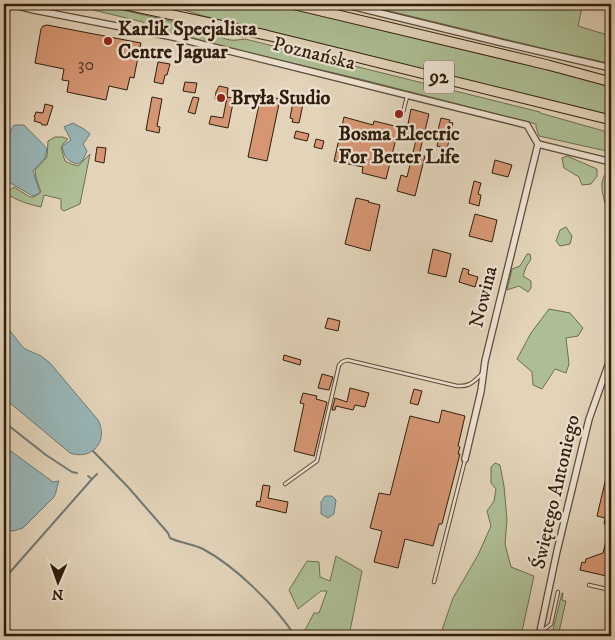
<svg xmlns="http://www.w3.org/2000/svg" width="615" height="640" viewBox="0 0 615 640" font-family="'IM FELL DW Pica',serif">
	<style>
		.green { fill: #adbe94; stroke: #6e6e50 }
		.water { fill: #98b6b8; stroke: #6e7973 }
		.lines { fill: none; stroke-linecap: round; stroke-linejoin: round }
		.stream { stroke: #6e7973; stroke-width: 2 }
		.building { fill: #d69674; stroke: #301e0c }
		.service-casing { stroke: #5c4b37; stroke-width: 4.5 }
		.minor-casing { stroke: #5c4b37; stroke-width: 8 }
		.primary-casing { stroke: #301e0c; stroke-width: 11 }
		.service { stroke: #ece2d2; stroke-width: 2.5 }
		.minor { stroke: #ece2d2; stroke-width: 5.5 }
		.primary { stroke: #e2d3b9; stroke-width: 9 }
		.poi-dot { fill: #8f2418; stroke: #ece2d2; stroke-width: 2 }
		.labels { text-anchor: middle; dominant-baseline: central; stroke-width: 4.5; stroke-linejoin: round; paint-order: stroke }
		.number-label { font-size: 18px; fill: #5a3c26 }
		.shield { fill: #ece2d2; stroke: #685947; stroke-width: 1 }
		.shield-label { font-size: 19px; font-weight: bold; fill: #301e0c }
		.poi-label { font-size: 20px; font-weight: bold; fill: #301e0c; stroke: #ece2d2; text-anchor: start }
		.street-label { font-size: 20px; fill: #301e0c; stroke: #ece2d2 }
	</style>
	<rect width="100%" height="100%" fill="#e2d3b9"/>
	<filter id="stains"><feTurbulence type="fractalNoise" baseFrequency=".004" numOctaves="4"/><feColorMatrix values="0 0 0 0 .2 0 0 0 0 .09 0 0 0 0 .02 0 0 0 .5 -.17"/></filter>
	<radialGradient id="worn" r=".72"><stop offset=".6" stop-color="#630" stop-opacity="0"/><stop offset="1" stop-color="#630" stop-opacity=".3"/></radialGradient>
	<g class="green">
		<polygon points="60,4 97,4 183,24 193,28 179,31 175,29 173,34 146,28 143,22 89,9"/>
		<polygon points="155,4 270,4 611,85 611,116 207,17 181,9"/>
		<path d="M361,4H583L578,26L611,36V64C593,59 576,56 558,52Z"/>
		<path d="M194,29L210,35V38L215,39L216,36C223,38 230,41 237,40C240,40 242,39 245,39L540,112V113L611,133V152L539,136L536,127V124L360,79L190,39L181,32Z"/>
		<path d="M55,137H63L68,139L63,144L61,148L65,161L71,164L78,166L90,154L80,204L64,211L61,209V199L44,195L41,207C28,204 17,201 6,193L14,187L30,197H34L41,192L36,178L35,170L47,157L48,141Z"/>
		<polygon points="567,156 597,169 597,176 591,184 582,185 579,177 564,168 562,158"/>
		<path d="M607,172H611L610,206L605,203C602,192 599,181 607,172Z"/>
		<polygon points="566,227 572,236 570,244 560,246 556,241 560,230"/>
		<polygon points="527,254 530,254 531,259 526,267 523,276 531,281 531,288 528,292 519,286 507,290 512,269 520,266"/>
		<polygon points="549,309 570,313 583,328 578,336 566,338 569,364 566,373 555,369 542,389 533,385 532,372 517,359 531,333"/>
		<polygon points="495,463 500,465 504,486 507,520 505,544 511,567 534,576 521,636 443,636 441,633 453,598 478,555 491,526 487,511 494,501 496,489 491,483 491,467"/>
		<polygon points="336,556 362,571 349,636 303,636 304,632 314,613 319,613 327,591 321,591 298,609 289,590 307,561 319,562 320,577 330,581"/>
		<polygon points="562,593 563,593 562,600 566,601 558,636 545,636 546,634 552,634"/>
	</g>
	<g class="water">
		<path d="M73,123L84,129L90,134L83,144L87,151L83,160L78,164C67,162 64,156 62,146L71,140L64,127Z"/>
		<path d="M14,125H24C31,133 40,140 47,149L45,158L33,171L40,193L33,196L12,184L4,182V166L8,158L9,134Z"/>
		<path d="M4,323L21,345L25,349L41,356L50,363L98,420C109,441 92,461 70,453L4,398Z"/>
		<path d="M4,446L53,482L59,481C56,487 57,492 54,497L23,528L13,531L4,530Z"/>
		<polygon points="325,496 332,496 336,500 334,514 328,518 321,514 321,502"/>
	</g>
	<g class="lines">
		<g class="stream">
			<polyline points="4,422 46,455 72,472 77,473"/>
			<path d="M93,451L128,487L168,533L170,538C180,543 193,544 203,549C235,566 276,606 295,636"/>
			<polyline points="88,476 92,479 97,474"/>
			<polyline points="4,579 92,479"/>
		</g>
	</g>
	<g class="building">
		<polygon points="47,25 141,43 135,72 134,78 130,77 127,90 109,86 106,100 67,92 69,81 62,80 64,69 35,63 41,29 43,26"/>
		<polygon points="158,62 170,64 167,75 165,75 163,84 154,82"/>
		<polygon points="185,82 197,83 195,93 183,91"/>
		<polygon points="219,86 228,88 227,97 234,98 228,128 209,124 211,116 223,118 227,97 226,102 215,99 216,92"/>
		<polygon points="261,95 280,99 267,161 248,157"/>
		<polygon points="152,97 162,99 157,126 160,127 159,133 146,130"/>
		<polygon points="193,97 199,98 195,114 188,112"/>
		<polygon points="321,97 330,99 328,105 320,103"/>
		<polygon points="293,102 303,104 299,123 292,122 293,119 290,118"/>
		<polygon points="45,104 53,106 47,125 42,125 41,123 34,121 35,118 34,116 35,115 36,112 43,113"/>
		<polygon points="411,109 429,114 419,155 425,156 415,196 397,191 401,175 407,177 416,140 397,135 386,179 362,173 363,167 334,161 344,117 373,125 374,121 407,129"/>
		<polygon points="441,118 450,120 449,122 453,123 447,149 437,146 441,130 438,130"/>
		<polygon points="296,131 309,134 307,141 294,138"/>
		<polygon points="316,139 324,141 322,149 314,147"/>
		<polygon points="97,147 106,148 104,163 95,161"/>
		<polygon points="495,160 512,165 508,177 492,173"/>
		<polygon points="474,181 481,183 478,194 481,195 479,206 469,203"/>
		<polygon points="356,198 369,201 368,202 380,205 370,251 345,244"/>
		<polygon points="475,214 497,220 492,242 469,236"/>
		<polygon points="433,249 451,254 446,277 428,273"/>
		<polygon points="463,268 469,270 468,274 478,277 475,287 459,282"/>
		<polygon points="328,318 340,321 338,331 325,328"/>
		<polygon points="284,355 301,360 300,365 283,360"/>
		<polygon points="322,374 333,377 329,390 318,388"/>
		<polygon points="350,388 369,393 365,407 355,405 353,410 336,406 335,410 332,410 335,398 347,402"/>
		<polygon points="414,389 422,391 418,405 410,403"/>
		<polygon points="303,393 317,396 316,399 327,402 314,456 294,451 304,404 300,403"/>
		<polygon points="442,410 465,416 458,446 460,447 458,454 460,454 442,524 439,524 433,546 405,539 398,568 374,562 382,531 370,528 379,493 390,495 410,416 439,423"/>
		<polygon points="606,478 611,480 611,526 604,524 605,518 597,516"/>
		<polygon points="263,485 270,486 268,498 288,502 286,513 256,506 257,501 260,502"/>
		<polygon points="609,529 611,529 611,577 580,570 582,562 585,563 586,559 603,553"/>
	</g>
	<g class="lines">
		<defs>
			<g id="service">
				<path d="M185,22C205,30 227,36 248,35"/>
				<polyline points="402,116 407,97"/>
				<path d="M285,484L317,461L339,365L342,362L347,360L457,386C470,387 473,382 483,373"/>
				<polyline points="434,582 465,460"/>
				<polyline points="589,585 611,590"/>
				<polyline points="541,632 551,624 558,592"/>
			</g>
			<g id="minor">
				<polyline points="10,4 34,10 173,37 527,125 538,144"/>
				<polyline points="343,4 503,43 611,68"/>
				<polyline points="538,144 611,162"/>
				<polyline points="465,459 481,391 485,361 538,144"/>
				<polyline points="539,636 557,551 589,419 611,357"/>
			</g>
			<g id="primary">
				<polyline points="122,4 266,35 611,120"/>
				<polyline points="292,4 548,65 611,82"/>
			</g>
		</defs>
		<use href="#service" class="service-casing"/>
		<use href="#minor" class="minor-casing"/>
		<use href="#primary" class="primary-casing"/>
		<use href="#service" class="service"/>
		<use href="#minor" class="minor"/>
		<use href="#primary" class="primary"/>
	</g>
	<g class="poi-dot">
		<circle cx="108" cy="41" r="5"/>
		<circle cx="221" cy="98" r="5"/>
		<circle cx="399" cy="114" r="5"/>
	</g>
	<g class="labels">
		<g class="number-label">
			<text x="86" y="65">30</text>
		</g>
		<rect class="shield" x="424" y="60.5" width="30" height="33" rx="4"/>
		<g class="shield-label">
			<text x="439" y="77">92</text>
		</g>
		<g class="poi-label">
			<text x="118" y="29">Karlik Specjalista<tspan x="118" dy="23">Centre Jaguar</tspan></text>
			<text x="231" y="98">Bryła Studio</text>
			<text x="399" y="134" text-anchor="middle">Bosma Electric<tspan x="399" dy="23">For Better Life</tspan></text>
		</g>
		<g class="street-label">
			<text transform="translate(314 54) rotate(14)">Poznańska</text>
			<text transform="translate(484 297) rotate(-76)">Nowina</text>
			<text transform="translate(556 492) rotate(-77)">Świętego Antoniego</text>
		</g>
	</g>
	<rect width="615" height="640" fill="none" stroke="#e2d3b9" stroke-width="20"/>
	<rect x="5" y="5" width="605" height="630" fill="none" stroke="#301e0c" stroke-width="2.5"/>
	<rect x="10" y="10" width="595" height="620" fill="none" stroke="#301e0c"/>
	<g transform="translate(58 582) rotate(182)" stroke="#ece2d2" stroke-width="4" paint-order="stroke">
	<path d="M0-4L9 19L0 12L-9 19Z" fill="#301e0c"/>
	<text y="-8" font-size="14" font-weight="bold" text-anchor="middle" fill="#301e0c">N</text>
	</g>
	<rect width="100%" height="100%" filter="url(#stains)"/>
	<rect width="100%" height="100%" fill="url(#worn)"/>
</svg>
